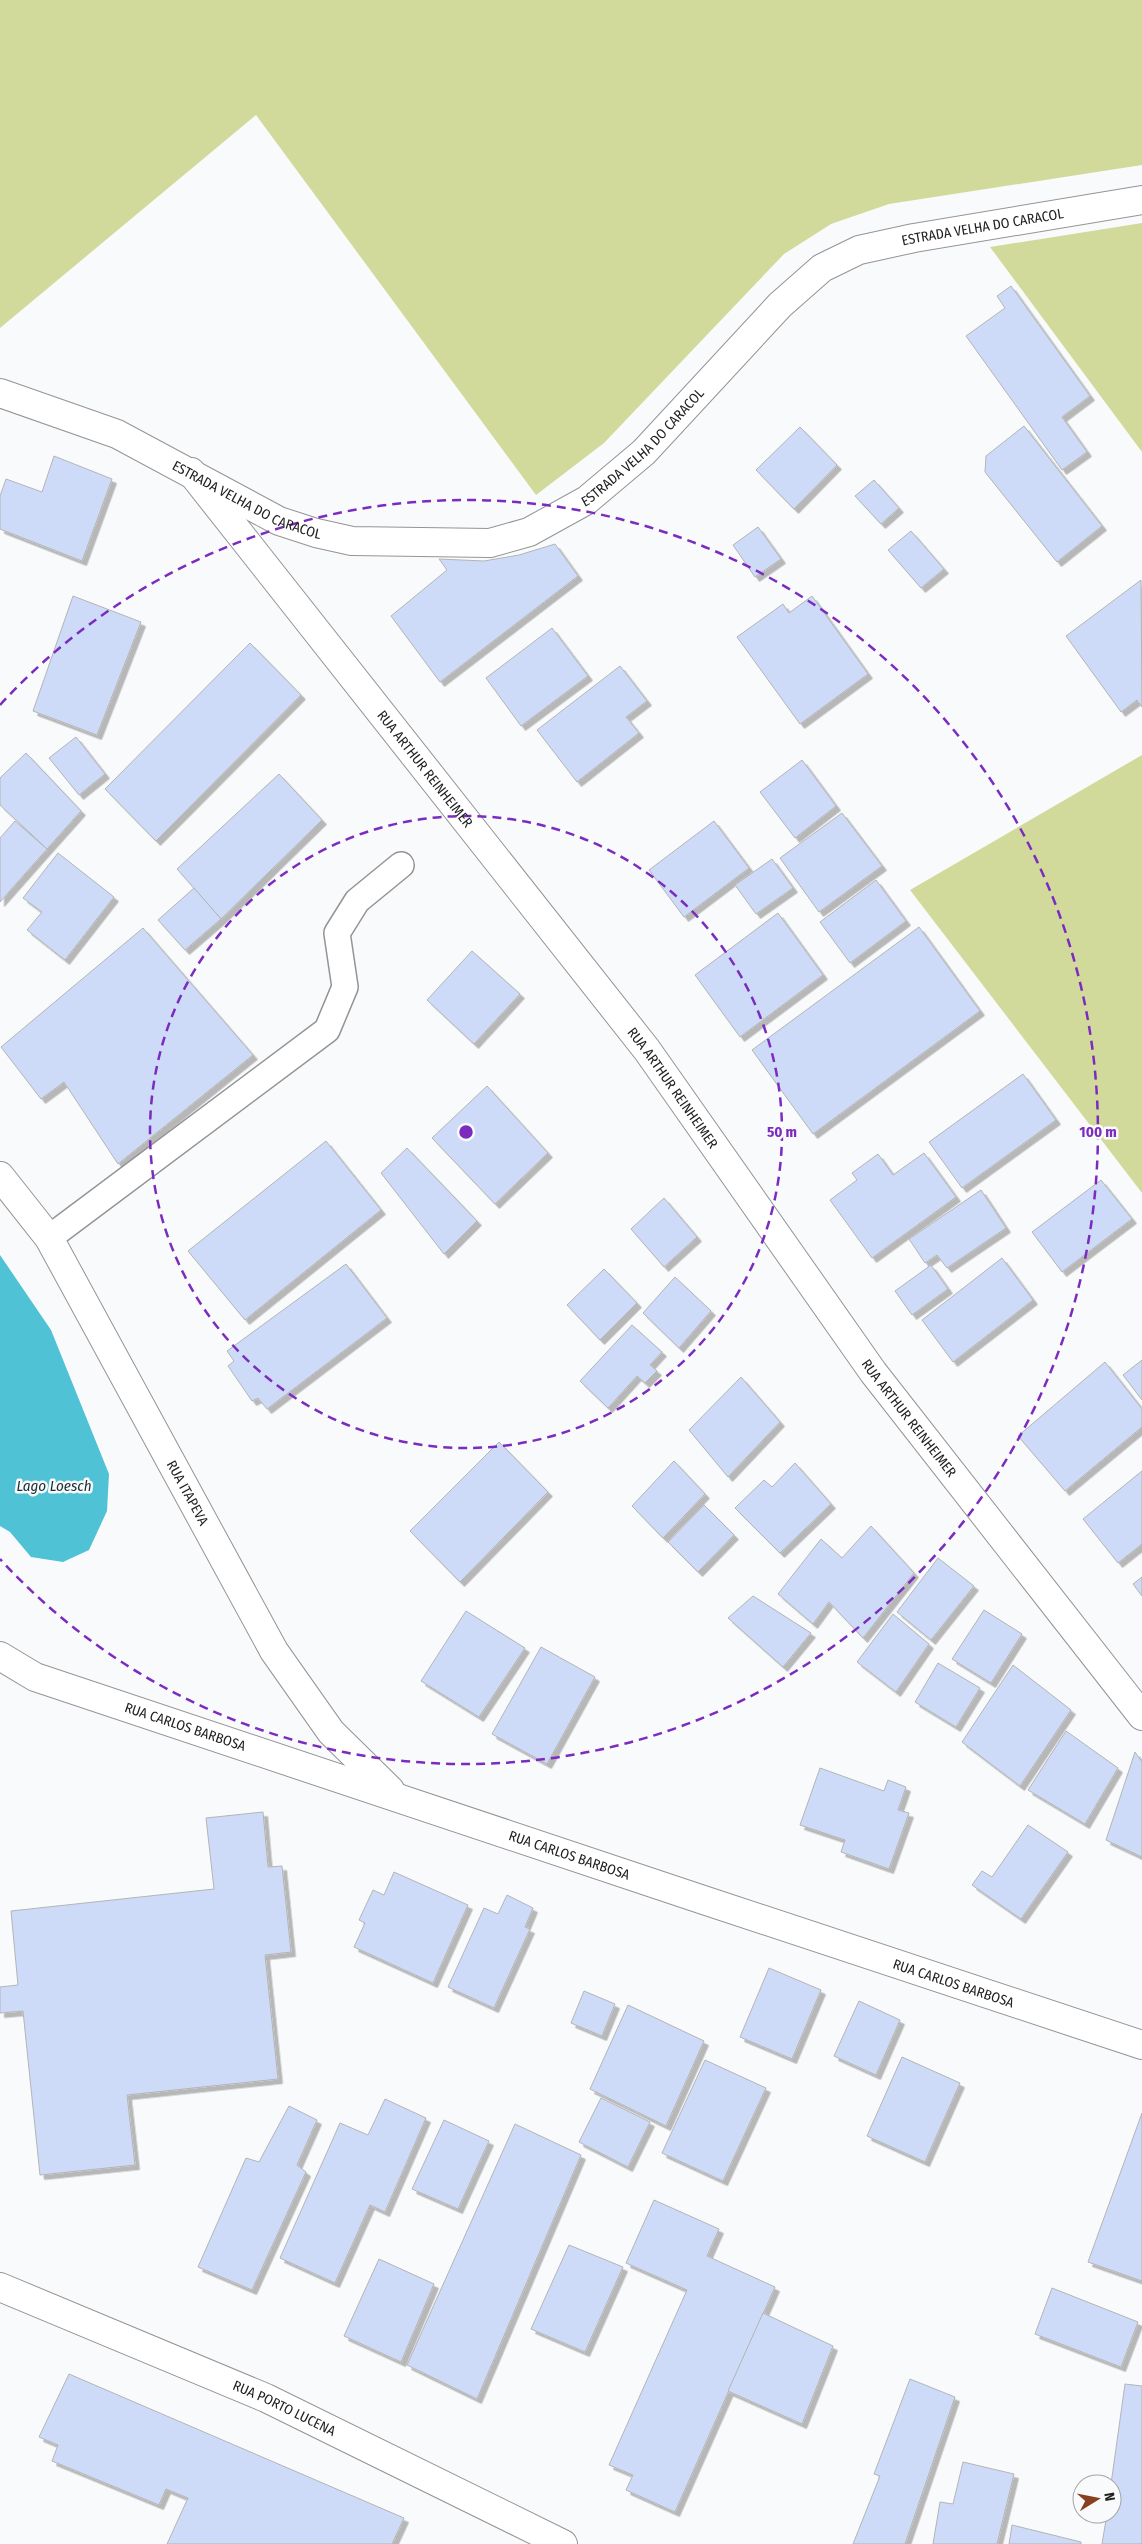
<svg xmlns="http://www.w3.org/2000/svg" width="1142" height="2544" viewBox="0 0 1142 2544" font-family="'Fira Sans Condensed',sans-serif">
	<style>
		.green { fill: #d2da9b }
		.water { fill: #4fc2d6 }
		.building { fill: #cedbf8; stroke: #b3b4b5; filter: url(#shadow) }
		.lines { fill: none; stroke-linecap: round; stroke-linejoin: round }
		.service-casing { stroke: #949496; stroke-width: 28 }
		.minor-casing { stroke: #949496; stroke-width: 30 }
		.service { stroke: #fff; stroke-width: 25 }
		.minor { stroke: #fff; stroke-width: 28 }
		.ring { fill: none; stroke: #7b2cbf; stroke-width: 2.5; stroke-dasharray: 9 6 }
		.labels { text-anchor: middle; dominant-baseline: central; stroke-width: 5; stroke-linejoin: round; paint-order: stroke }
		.street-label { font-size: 14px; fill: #212222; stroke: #f9fafb }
		.water-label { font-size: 15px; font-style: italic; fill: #1a2e32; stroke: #f9fafb }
		.centre { fill: #7b2cbf; stroke: #f9fafb; stroke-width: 2.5 }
		.ring-label { font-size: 15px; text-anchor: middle; font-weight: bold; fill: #7b2cbf; stroke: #f9fafb; stroke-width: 5; stroke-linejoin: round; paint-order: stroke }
	</style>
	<defs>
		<filter id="shadow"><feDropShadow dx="4.5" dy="4.5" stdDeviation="0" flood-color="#0004"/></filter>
	</defs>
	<rect width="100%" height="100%" fill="#f9fafb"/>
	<g class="green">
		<polygon points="0,0 1142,0 1142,165 889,204 831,224 784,254 604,443 536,495 256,115 0,328"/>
		<polygon points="1142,223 1142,452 990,247"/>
		<polygon points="1142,755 1142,1193 910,890"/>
	</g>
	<polygon class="water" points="0,1255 51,1330 109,1474 107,1511 89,1550 63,1562 31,1557 10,1532 0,1526"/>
	<g class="building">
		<polygon points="1011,286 1090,396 1062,417 1087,452 1062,470 966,336 1005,308 997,296"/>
		<polygon points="1024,426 1102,526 1057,562 985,472 986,456"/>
		<polygon points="800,427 837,465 794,509 756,470"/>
		<polygon points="54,456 112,479 82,561 0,529 0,496 6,479 42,492"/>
		<polygon points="874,480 899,508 881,524 855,496"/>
		<polygon points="758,527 781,559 755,577 733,545"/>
		<polygon points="911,531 944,569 921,588 888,550"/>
		<polygon points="555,544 578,576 440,682 391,616 447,570 439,559 484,561 519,555"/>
		<polygon points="1141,580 1142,707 1137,700 1121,712 1066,636"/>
		<polygon points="73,596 141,622 97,735 33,711"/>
		<polygon points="812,596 868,674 800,724 737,637 783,604 789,613"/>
		<polygon points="552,628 588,676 521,726 486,678"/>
		<polygon points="250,643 301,695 156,841 105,789"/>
		<polygon points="620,666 647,701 626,717 639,733 577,782 537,730"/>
		<polygon points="76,737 105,774 79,795 49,758"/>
		<polygon points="26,753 81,811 47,849 0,805 0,778"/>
		<polygon points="802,760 836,806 795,838 760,792"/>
		<polygon points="279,774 322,820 221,919 177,869"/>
		<polygon points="842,813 882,866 819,912 780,858"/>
		<polygon points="15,821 47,849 0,902 0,838"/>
		<polygon points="714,821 749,868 684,917 649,870"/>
		<polygon points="58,853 114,897 65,960 27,930 42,912 23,898"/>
		<polygon points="772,859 793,888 756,914 735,885"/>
		<polygon points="876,880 906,921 850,963 820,922"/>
		<polygon points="194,888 221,919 185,950 158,920"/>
		<polygon points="778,913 823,975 740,1037 695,975"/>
		<polygon points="919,927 980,1011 813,1134 752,1050"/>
		<polygon points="143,928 253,1055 118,1164 64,1082 41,1099 1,1047"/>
		<polygon points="472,951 520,994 474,1044 427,1000"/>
		<polygon points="1023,1074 1056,1120 962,1188 929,1142"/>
		<polygon points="487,1086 548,1153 495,1204 432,1138"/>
		<polygon points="326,1141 381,1210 245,1320 188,1251"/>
		<polygon points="407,1148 477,1221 444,1254 381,1173"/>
		<polygon points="924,1153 956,1197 872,1258 830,1200 857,1180 852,1173 878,1154 893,1175"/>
		<polygon points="1101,1180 1132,1219 1062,1272 1032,1232"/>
		<polygon points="981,1190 1006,1228 947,1268 937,1255 925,1263 909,1239"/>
		<polygon points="664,1198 697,1237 664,1267 631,1229"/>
		<polygon points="1002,1258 1033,1300 953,1362 922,1320"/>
		<polygon points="346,1264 387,1318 267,1409 258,1398 252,1401 228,1366 234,1361 227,1351"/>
		<polygon points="931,1265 948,1289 912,1315 895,1291"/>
		<polygon points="604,1269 637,1303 600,1340 567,1305"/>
		<polygon points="675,1277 711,1311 679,1348 643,1313"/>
		<polygon points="632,1325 662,1352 650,1365 657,1371 645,1383 637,1376 608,1408 580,1381"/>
		<polygon points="1142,1360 1142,1400 1123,1375"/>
		<polygon points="1105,1362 1142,1409 1142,1427 1065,1491 1018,1436"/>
		<polygon points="741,1377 780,1422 728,1477 689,1430"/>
		<polygon points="499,1442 548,1492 460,1582 410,1531"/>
		<polygon points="674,1461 705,1494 663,1538 632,1506"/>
		<polygon points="795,1463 831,1504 780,1553 735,1508 764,1480 772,1487"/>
		<polygon points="1142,1471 1142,1544 1118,1563 1083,1519"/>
		<polygon points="704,1505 734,1535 698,1572 668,1542"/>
		<polygon points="871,1526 914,1573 863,1638 829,1602 813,1624 778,1594 821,1539 842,1558"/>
		<polygon points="938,1558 974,1586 931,1640 897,1612"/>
		<polygon points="1142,1577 1142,1596 1133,1584"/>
		<polygon points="753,1596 811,1633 783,1667 728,1618"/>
		<polygon points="984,1610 1022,1634 991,1683 952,1659"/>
		<polygon points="466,1611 525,1648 479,1717 421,1681"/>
		<polygon points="893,1614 929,1644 896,1692 857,1662"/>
		<polygon points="541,1647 595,1677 547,1764 492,1734"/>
		<polygon points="938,1663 980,1688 956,1727 915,1702"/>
		<polygon points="1013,1665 1071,1710 1020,1786 962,1742"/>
		<polygon points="1066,1731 1118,1768 1085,1824 1028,1790"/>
		<polygon points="1135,1752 1142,1762 1142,1857 1106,1840"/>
		<polygon points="820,1768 884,1791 888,1780 906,1787 898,1810 909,1813 889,1869 841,1852 845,1840 800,1825"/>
		<polygon points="263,1812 268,1867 282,1866 291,1952 265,1955 278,2079 127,2095 135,2165 40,2175 23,2011 0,2013 0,1987 18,1985 11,1911 214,1889 206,1818"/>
		<polygon points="1028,1825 1068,1852 1021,1919 972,1885 982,1871 992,1877"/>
		<polygon points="394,1872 468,1905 433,1983 354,1947 365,1923 359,1920 373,1890 384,1895"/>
		<polygon points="507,1895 533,1908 525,1927 530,1929 494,2008 448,1987 484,1908 498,1914"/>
		<polygon points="769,1968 821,1990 792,2059 740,2037"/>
		<polygon points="584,1991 615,2004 602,2036 571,2023"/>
		<polygon points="859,2001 900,2020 876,2075 834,2056"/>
		<polygon points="628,2005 704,2041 666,2126 590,2089"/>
		<polygon points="902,2057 960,2083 925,2162 867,2136"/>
		<polygon points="705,2060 766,2088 723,2181 662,2153"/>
		<polygon points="601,2098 650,2122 628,2167 579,2142"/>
		<polygon points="385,2099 426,2118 385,2212 370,2205 335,2283 280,2258 340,2123 368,2135"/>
		<polygon points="289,2106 317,2120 297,2165 306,2172 252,2290 198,2267 246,2158 259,2162"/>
		<polygon points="1142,2113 1142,2281 1088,2262"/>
		<polygon points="444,2120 489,2141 458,2209 412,2189"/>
		<polygon points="515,2124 581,2155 477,2399 407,2365"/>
		<polygon points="654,2200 719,2229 707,2256 775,2287 675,2512 626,2490 633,2475 609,2465 687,2290 626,2263"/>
		<polygon points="569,2245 623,2267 585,2352 531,2329"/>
		<polygon points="379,2259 434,2284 401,2362 344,2336"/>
		<polygon points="1052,2288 1138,2322 1121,2367 1035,2334"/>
		<polygon points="763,2313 833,2346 802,2424 728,2391"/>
		<polygon points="69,2374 404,2518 392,2544 167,2544 188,2498 166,2489 159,2505 52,2461 58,2445 39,2437"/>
		<polygon points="910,2379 955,2397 905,2544 853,2544 880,2476 874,2474"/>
		<polygon points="1125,2384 1142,2386 1142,2544 1102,2544 1107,2514 1112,2514 1111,2484"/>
		<polygon points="963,2462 1014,2474 997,2544 933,2544 940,2502 953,2504"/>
		<polygon points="1012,2525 1081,2542 1081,2544 1009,2544"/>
	</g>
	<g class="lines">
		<defs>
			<polyline id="service" points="49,1238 327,1030 345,987 337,933 357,901 401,865"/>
			<g id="minor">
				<path id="s1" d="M0,393L117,434L279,521L316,533L352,541L490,543L529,532L587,500L644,452L780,305L822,268L859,250L914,238L1142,200"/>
				<path id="s2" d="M191,472L647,1050L873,1372L1142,1716"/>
				<path id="s3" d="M0,1176L49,1238L274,1651L331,1732L390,1790"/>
				<path id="s4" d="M0,1656L35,1677C405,1798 772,1925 1142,2045"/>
				<path id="s5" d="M0,2287L266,2398L563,2544"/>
			</g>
		</defs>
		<use href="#service" class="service-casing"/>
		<use href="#minor" class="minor-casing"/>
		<use href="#service" class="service"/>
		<use href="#minor" class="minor"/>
	</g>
	<g class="ring">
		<circle cx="466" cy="1132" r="316"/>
		<path d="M0 705A632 632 0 1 1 0 1559"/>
	</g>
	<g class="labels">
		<g class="street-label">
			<text stroke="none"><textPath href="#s1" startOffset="1126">ESTRADA VELHA DO CARACOL</textPath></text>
			<text stroke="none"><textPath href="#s1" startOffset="705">ESTRADA VELHA DO CARACOL</textPath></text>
			<text stroke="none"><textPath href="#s1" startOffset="270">ESTRADA VELHA DO CARACOL</textPath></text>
			<text stroke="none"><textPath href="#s2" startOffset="378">RUA ARTHUR REINHEIMER</textPath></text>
			<text stroke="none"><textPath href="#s2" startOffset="782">RUA ARTHUR REINHEIMER</textPath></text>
			<text stroke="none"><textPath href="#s2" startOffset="1188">RUA ARTHUR REINHEIMER</textPath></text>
			<text stroke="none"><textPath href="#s3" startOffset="369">RUA ITAPEVA</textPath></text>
			<text stroke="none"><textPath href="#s4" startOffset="199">RUA CARLOS BARBOSA</textPath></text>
			<text stroke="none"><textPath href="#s4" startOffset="604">RUA CARLOS BARBOSA</textPath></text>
			<text stroke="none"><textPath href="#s4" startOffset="1009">RUA CARLOS BARBOSA</textPath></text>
			<text stroke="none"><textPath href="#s5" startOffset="309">RUA PORTO LUCENA</textPath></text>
		</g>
		<g class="water-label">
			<text x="54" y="1486">Lago Loesch</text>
		</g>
	</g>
	<circle cx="466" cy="1132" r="8" class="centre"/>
	<g class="ring-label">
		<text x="782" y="1137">50 m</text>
		<text x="1098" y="1137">100 m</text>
	</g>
	<g transform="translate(1097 2499) rotate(80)"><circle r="24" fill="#f9fafb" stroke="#a3a4a4"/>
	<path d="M0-4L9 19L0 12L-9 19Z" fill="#884021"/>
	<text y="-8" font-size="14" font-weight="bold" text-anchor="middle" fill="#212222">N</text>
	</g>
</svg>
